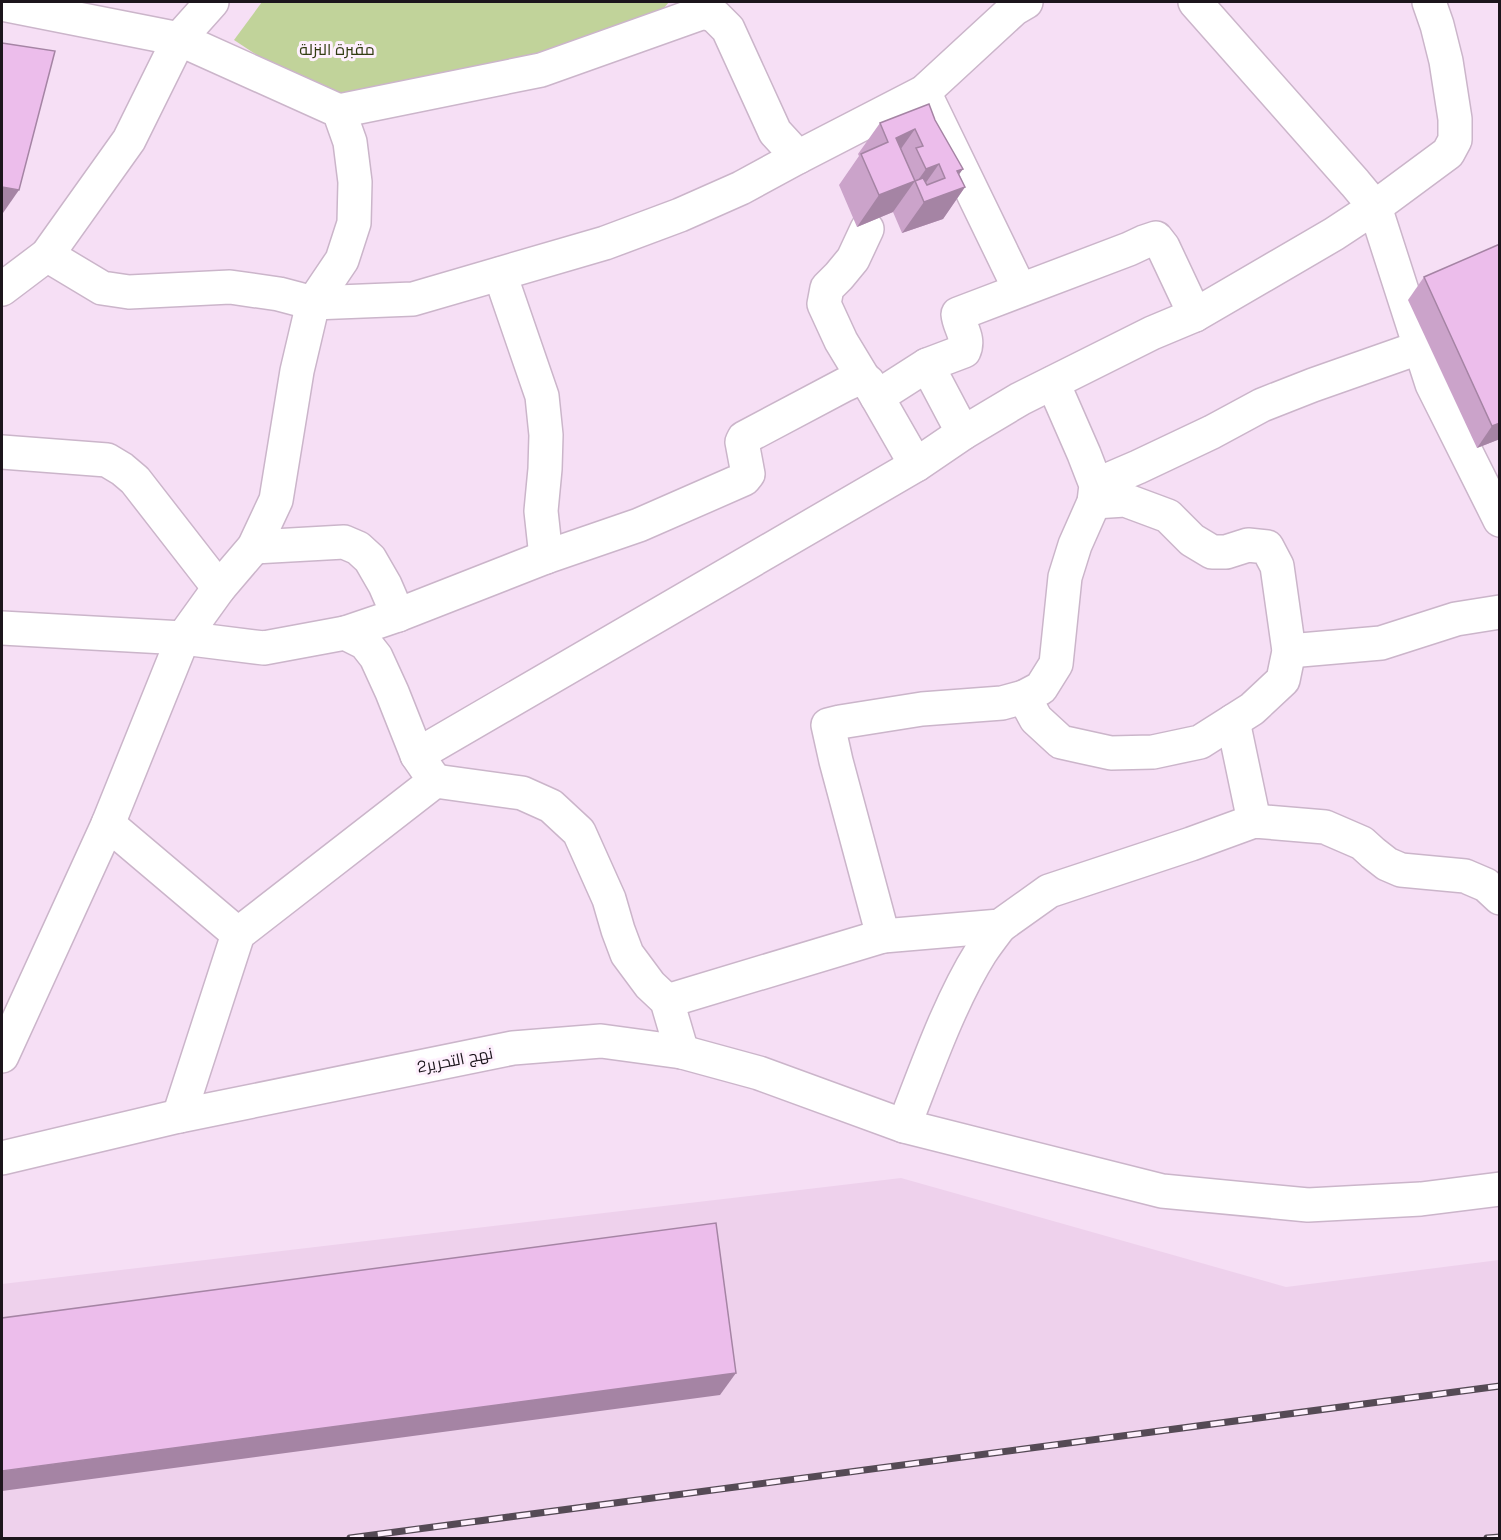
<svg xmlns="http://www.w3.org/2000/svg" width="1501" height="1540" viewBox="0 0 1501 1540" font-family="'Space Grotesk',Cairo,sans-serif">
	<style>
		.built { fill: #eed1ec }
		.green { fill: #c1d39a }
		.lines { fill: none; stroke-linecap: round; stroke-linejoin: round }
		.minor-casing { stroke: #cbb5ca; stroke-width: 36 }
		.minor { stroke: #fff; stroke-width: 33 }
		.rail-casing { stroke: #554a55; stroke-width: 7 }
		.rail { stroke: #fef0fd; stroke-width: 4.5; stroke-dasharray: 14; stroke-linecap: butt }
		.wall { fill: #cba3ca }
		.shaded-wall { fill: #a584a4 }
		.building { fill: #ecbdeb; stroke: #a584a4; stroke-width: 1.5; fill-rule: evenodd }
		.labels { text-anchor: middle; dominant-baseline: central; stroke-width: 6; stroke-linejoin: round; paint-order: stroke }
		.park-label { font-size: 16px; fill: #303b10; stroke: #fef0fd }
		.street-label { font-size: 16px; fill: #1c151c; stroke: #fef0fd }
	</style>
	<rect width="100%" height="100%" fill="#f6dff5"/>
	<polygon class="built" points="901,1178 1286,1287 1499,1260 1499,1538 2,1538 2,1284"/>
	<polygon class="green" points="262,2 669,2 653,21 535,65 324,99 234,40"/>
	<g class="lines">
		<defs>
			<g id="minor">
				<polyline points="1195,2 1355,183 1375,207 1432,384 1500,520"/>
				<polyline points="2,4 179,39 339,111 350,142 355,182 354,223 342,260 313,303 297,371 276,500 254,547 219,588 183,638 108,824 2,1056"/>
				<polyline points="924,92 1020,290"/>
				<polyline points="339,111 541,70 704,12 715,16 728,29 775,132 798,157 924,92 1014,9 1026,2"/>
				<polyline points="47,255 102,288 129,292 230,287 279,294 313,303 413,299 605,243 680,215 741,188 798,157"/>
				<polyline points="500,274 542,396 546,435 545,469 541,511 546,557"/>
				<polyline points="2,289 47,255 129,140 179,39 212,2"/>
				<polyline points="864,379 841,341 824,304 827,288 839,276 853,259 867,229"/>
				<path d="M963,433L927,365L964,351C970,338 959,327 958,314L1129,249L1144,242L1156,238L1163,247L1195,315"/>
				<polyline points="2,452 107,460 122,469 135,480 219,588"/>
				<polyline points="916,465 877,397 927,365"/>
				<polyline points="1096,485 1138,467 1212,432 1262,405 1313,385 1421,347"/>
				<polyline points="254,547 344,542 358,548 370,559 385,585 398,615"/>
				<polyline points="2,628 183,638 264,648 345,633 365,643 376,657 392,692 417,755 435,781 238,934 179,1116"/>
				<polyline points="345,633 398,615 546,557 639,525 744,479 748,474 742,442 744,438 844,385 855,380 864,379 868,382 877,397"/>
				<polyline points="1289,651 1381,643 1456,619 1500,612"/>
				<polyline points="1024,697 1036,719 1061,742 1111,753 1153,752 1200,742 1252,709 1283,680 1289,651 1277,566 1267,547 1248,545 1226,552 1212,552 1192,540 1168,516 1125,500 1094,502"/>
				<polyline points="1233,721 1254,821"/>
				<polyline points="417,755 916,465 963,433 1020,399 1152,333 1195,315 1334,234 1375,207 1448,153 1455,140 1455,119 1446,61 1437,25 1429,2"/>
				<polyline points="435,781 522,793 551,806 579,832 609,899 618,930 627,954 650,985 667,1001 682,1052"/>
				<polyline points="108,824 238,934"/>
				<polyline points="883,936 836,761 828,725 840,722 922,709 1002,703 1024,697 1041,688 1056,664 1065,577 1075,545 1094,502 1096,485 1084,454 1053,383"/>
				<polyline points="667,1001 883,936 1000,926 1049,891 1191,844 1254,821 1325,827 1362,843 1373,853 1387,864 1401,870 1465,876 1486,885 1500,898"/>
				<path d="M904,1126C926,1070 949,1003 981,952C987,943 994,934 1000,926"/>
				<polyline points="2,1158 179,1116 513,1048 601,1041 682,1052 759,1073 904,1126 1162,1191 1308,1205 1421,1199 1500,1189"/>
			</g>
		</defs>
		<use href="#minor" class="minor-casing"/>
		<use href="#minor" class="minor"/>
		<defs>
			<g id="rail">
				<polyline points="350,1538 1500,1386"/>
				<polyline points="1487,1538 1500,1537"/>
			</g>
		</defs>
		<use href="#rail" class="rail-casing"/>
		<use href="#rail" class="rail"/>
	</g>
	<g class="wall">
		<polygon points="935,120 965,187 943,219 902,233 893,212 857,227 839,185 859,156 858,154 880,123"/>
		<polygon points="1424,277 1500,439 1477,448 1408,300"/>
	</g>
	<g class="shaded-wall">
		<polygon points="915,129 893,160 896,138"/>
		<polygon points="939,164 920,191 916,183 926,169"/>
		<polygon points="963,169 945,194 965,187 943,219 902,233 924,202 957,171"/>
		<polygon points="915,181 893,212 857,227 879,195"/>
		<polygon points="2,187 19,190 3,213 2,212"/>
		<polygon points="1500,423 1500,439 1477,448 1492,426"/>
		<polygon points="736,1373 720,1395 2,1491 2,1471"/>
	</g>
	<g class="building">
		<polygon points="2,43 55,51 19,190 2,187"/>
		<path d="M929,104L935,120L963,169L957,171L965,187L924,202L915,181L879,195L861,154L888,142L880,123ZM915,129L923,146L916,148L926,169L939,164L945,178L927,185L923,178L915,181L896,138Z"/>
		<polygon points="1500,244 1500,423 1492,426 1424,277"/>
		<polygon points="716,1223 736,1373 2,1471 2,1318"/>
	</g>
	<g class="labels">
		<g class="park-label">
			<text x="337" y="49">مقبرة النزلة</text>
		</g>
		<g class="street-label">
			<text transform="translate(455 1060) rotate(-11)">نهج التحرير2</text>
		</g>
	</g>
	<rect width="1501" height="1540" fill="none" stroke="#1c151c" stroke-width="6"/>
</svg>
